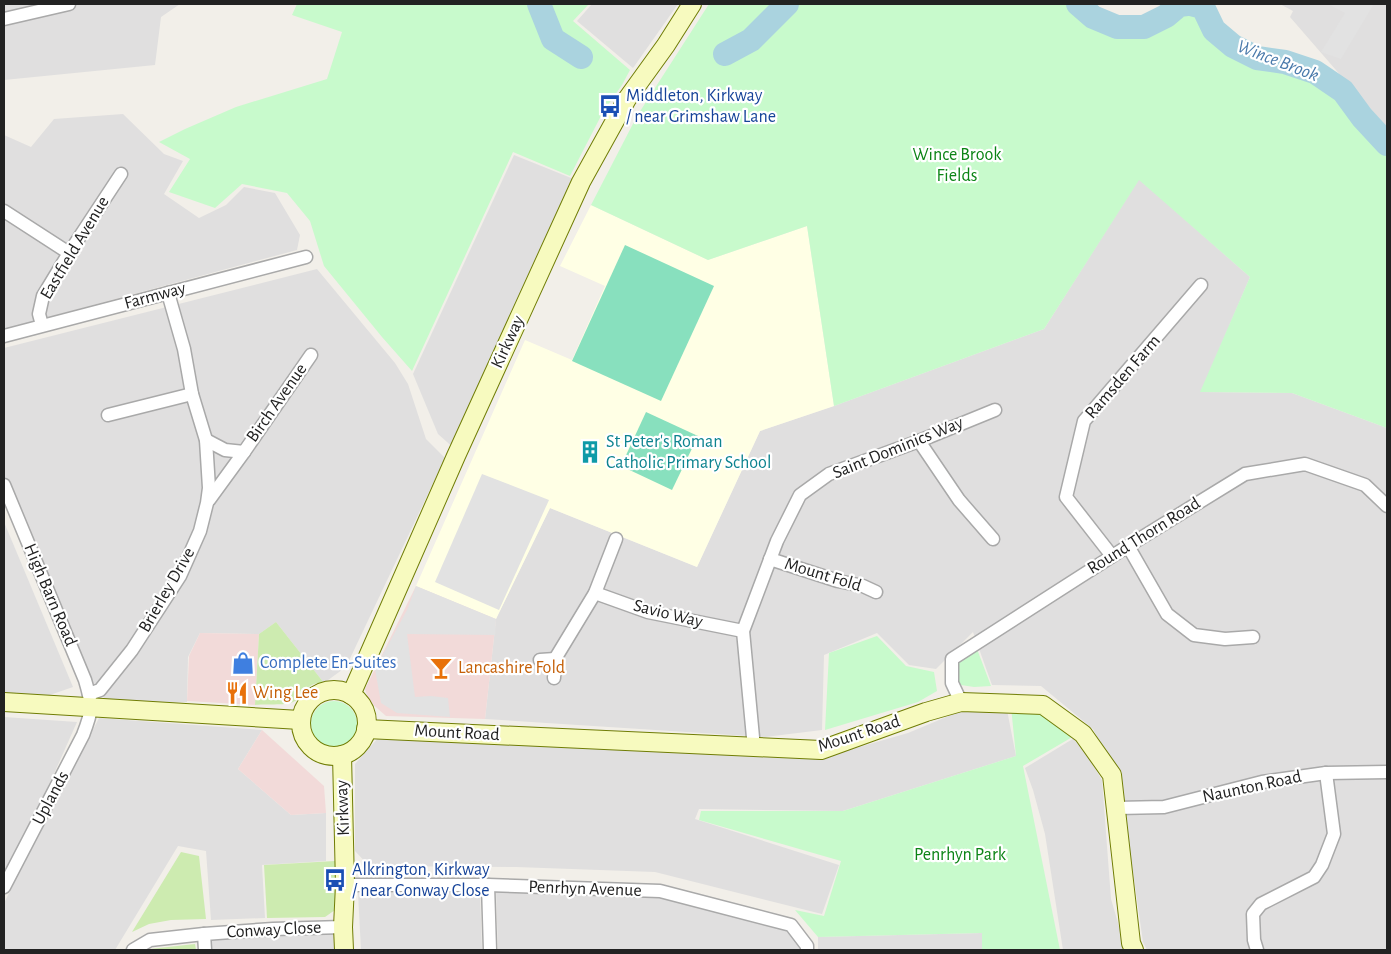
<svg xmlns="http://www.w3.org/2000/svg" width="1391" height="954" viewBox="0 0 1391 954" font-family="'Alegreya Sans',sans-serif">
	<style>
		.residential { fill: #e0dfdf }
		.commercial { fill: #f2dad9 }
		.education { fill: #ffffe5 }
		.grass { fill: #cdebb0 }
		.park { fill: #c8facc }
		.pitch { fill: #88e0be }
		.parking { fill: #e2e2e2 }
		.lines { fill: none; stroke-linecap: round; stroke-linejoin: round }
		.river { stroke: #aad3df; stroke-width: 24 }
		.street-casing { stroke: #a9a9a9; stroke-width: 15 }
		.secondary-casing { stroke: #707d05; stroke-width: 20 }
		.street { stroke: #fff; stroke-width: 12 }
		.secondary { stroke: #f7fabf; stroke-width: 18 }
		.labels { text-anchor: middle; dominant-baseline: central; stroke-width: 4.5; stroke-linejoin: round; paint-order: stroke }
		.transit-label { font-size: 18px; fill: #164399; stroke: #fff; text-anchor: start }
		.park-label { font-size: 18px; fill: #0c8416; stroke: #fff }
		.street-label { font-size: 18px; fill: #222; stroke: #fff }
		.culture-label { font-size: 18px; fill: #0d838f; stroke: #fff; text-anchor: start }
		.shop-label { font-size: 18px; fill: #366cbe; stroke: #fff; text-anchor: start }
		.food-label { font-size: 18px; fill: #c56008; stroke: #fff; text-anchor: start }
		.water-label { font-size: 19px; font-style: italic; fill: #4a7aab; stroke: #fff }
	</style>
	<rect width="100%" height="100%" fill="#f2efe9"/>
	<g class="residential">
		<polygon points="4,4 180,4 161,17 155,65 4,80"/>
		<polygon points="592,4 678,4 633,68 577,21"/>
		<polygon points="1280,4 1387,4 1387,127 1342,77 1290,17 1293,11"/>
		<polygon points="123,114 164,154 183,161 164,194 199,218 226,205 244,187 275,193 300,235 297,250 4,329 4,135 31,147 54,119"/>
		<polygon points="514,155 581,182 456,450 438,434 413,374"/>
		<polygon points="1139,179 1250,277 1201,392 1292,393 1387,428 1387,950 1147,950 1143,942 1120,781 1093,729 1041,686 992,685 973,632 936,669 909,665 877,633 824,655 822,730 765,737 485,719 496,619 550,508 697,567 760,431 834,406 1044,329"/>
		<polygon points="317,269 395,363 408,384 426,439 445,458 346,667 324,683 276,622 259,634 200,633 188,657 187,702 111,704 83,678 4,483 4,348"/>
		<polygon points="4,522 73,687 47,696 4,693"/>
		<polygon points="963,710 1007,710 1016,756 843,811 699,809 695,819 839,865 822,914 655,872 516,867 369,866 355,851 355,764 379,737 828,756 908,733"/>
		<polygon points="4,717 77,722 4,886"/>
		<polygon points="99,718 262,730 238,769 291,815 326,813 326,861 262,865 265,918 211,920 206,851 178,846 115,950 4,950 4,903"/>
		<polygon points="1076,737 1102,780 1111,899 1126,950 1063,950 1045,834 1033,790 1025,768"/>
		<polygon points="496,890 669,895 785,929 802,950 498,950"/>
		<polygon points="358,893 480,893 482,950 361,950"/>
		<polygon points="336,932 336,950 212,950 212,939"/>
		<polygon points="982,933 982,950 818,950 818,937"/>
	</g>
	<g class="commercial">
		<polygon points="416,586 496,619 485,719 386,716 369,701 365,689"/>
		<polygon points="200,633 259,634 255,705 187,701 189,656"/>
		<polygon points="262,730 324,786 326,813 291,815 238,769"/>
	</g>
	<polygon class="education" points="591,205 708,260 807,226 834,406 760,431 697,567 550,508 496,619 416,586 525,340 572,360 605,286 560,266"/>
	<g class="grass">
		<path d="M276,622L324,683C303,682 307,697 291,703C287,705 262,704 255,705L259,634Z"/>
		<polygon points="181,852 199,856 206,919 171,920 149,924 132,932"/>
		<polygon points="335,861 335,910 325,917 267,918 264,865"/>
		<polygon points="195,944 196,950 149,950 150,949"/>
	</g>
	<g class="park">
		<polygon points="297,4 589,4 573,21 630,70 622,85 603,112 570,176 513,152 412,371 382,337 324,266 310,221 287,193 242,184 215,208 169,192 190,159 159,142 185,129 236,107 327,79 342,32 292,15"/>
		<polygon points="709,4 1091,4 1123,23 1161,12 1175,4 1209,4 1213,5 1227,34 1261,51 1304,59 1338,80 1387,135 1387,428 1292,393 1200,392 1250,277 1139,180 1044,329 834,406 807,226 708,260 591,205 637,116"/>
		<polygon points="877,636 906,666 934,672 937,691 918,702 825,730 829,653"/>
		<polygon points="977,649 991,686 974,687 961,685 955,675 958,663"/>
		<circle cx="334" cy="724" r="23"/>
		<polygon points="1011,707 1041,709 1074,736 1023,766 1060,950 982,950 982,933 818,937 795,910 824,916 841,861 699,820 701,811 843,811 1016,756"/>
	</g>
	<g class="pitch">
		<polygon points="625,245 714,286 661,401 572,361"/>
		<polygon points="646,412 698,436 672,490 621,466"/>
	</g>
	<g class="parking">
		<polygon points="1328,4 1374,4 1341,59 1321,52 1345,13"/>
		<polygon points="482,474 549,500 499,610 435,582"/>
		<polygon points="416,586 496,619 495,635 407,634 415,697 431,696 448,698 450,717 397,713 381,703 375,669 407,610"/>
	</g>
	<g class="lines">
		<g class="river">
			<polyline points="539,4 553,39 581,57"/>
			<polyline points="1078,4 1093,17 1117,27 1144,27 1166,16 1179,5 1187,4"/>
			<polyline points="1191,4 1203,7 1214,30 1233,46 1257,58 1285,62 1315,72 1343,91 1362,117 1387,144"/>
			<polyline points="725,54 751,40 787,4"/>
		</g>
		<defs>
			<g id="street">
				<polyline points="4,19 69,4"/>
				<polyline points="4,211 69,253"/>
				<polyline points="42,325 39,314 43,296 69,253 121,174"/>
				<polyline points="4,336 306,257"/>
				<polyline points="108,415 192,394"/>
				<polyline points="206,440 225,450 244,452"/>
				<polyline points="919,441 959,500 993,539"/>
				<path d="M4,485L85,680C93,707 93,709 83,735L4,887"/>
				<polyline points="209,500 244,452 311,355"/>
				<polyline points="1128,546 1167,614 1194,635 1225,639 1253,637"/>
				<polyline points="1112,556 1066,497 1084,421 1201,285"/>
				<polyline points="770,559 838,581 863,586 876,592"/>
				<polyline points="595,593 648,612 743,631"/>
				<polyline points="540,660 555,659"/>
				<polyline points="554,678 555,659 595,593 616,539"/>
				<polyline points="89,694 100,690 132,650 180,576 200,531 207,503 209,488 206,440 192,394 184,349 168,293"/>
				<polyline points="961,702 952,683 952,659 1128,546 1245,474 1305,464 1365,485 1387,506"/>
				<polyline points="754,748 743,631 777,541 800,495 829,474 919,441 995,410"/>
				<polyline points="1117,808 1164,807 1262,782 1326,773 1387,772"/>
				<polyline points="345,885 488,885 660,891 791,925 807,946 807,950"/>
				<polyline points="488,885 490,950"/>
				<polyline points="204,934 205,950"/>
				<polyline points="133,950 150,940 204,934 273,929 343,927"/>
				<polyline points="1257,950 1254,940 1253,914 1261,904 1314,877 1322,865 1334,834 1326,773"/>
			</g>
			<g id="secondary">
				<circle cx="334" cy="723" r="33"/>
				<polyline points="351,695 456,456 581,182 627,99 666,45 692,4"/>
				<polyline points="4,702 300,720"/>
				<polyline points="366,729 821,750 926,712 961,702 1043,705 1083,734 1112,775 1131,943 1134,950"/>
				<polyline points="342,755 345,885 343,927 344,950"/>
			</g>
		</defs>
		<use href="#street" class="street-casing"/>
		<use href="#secondary" class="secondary-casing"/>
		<use href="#street" class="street"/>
		<use href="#secondary" class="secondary"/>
	</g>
	<defs>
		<symbol id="bus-bare" viewBox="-9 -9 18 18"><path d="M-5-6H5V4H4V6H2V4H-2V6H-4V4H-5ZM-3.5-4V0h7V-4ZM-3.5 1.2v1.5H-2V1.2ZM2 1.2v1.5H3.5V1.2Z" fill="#1a4fb4" stroke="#fff" stroke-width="2.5" paint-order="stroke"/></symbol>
		<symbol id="building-bare" viewBox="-9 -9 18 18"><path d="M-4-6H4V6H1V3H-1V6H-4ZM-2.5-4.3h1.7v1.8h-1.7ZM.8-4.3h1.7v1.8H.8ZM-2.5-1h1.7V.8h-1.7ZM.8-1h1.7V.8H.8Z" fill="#0f9aa8" stroke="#fff" stroke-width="2.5" paint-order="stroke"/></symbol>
		<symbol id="shop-bare" viewBox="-9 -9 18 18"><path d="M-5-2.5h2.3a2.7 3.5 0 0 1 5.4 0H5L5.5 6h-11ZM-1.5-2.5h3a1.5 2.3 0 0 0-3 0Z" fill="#3f7fe0" stroke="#fff" stroke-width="2.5" paint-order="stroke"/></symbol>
		<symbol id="bar-bare" viewBox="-9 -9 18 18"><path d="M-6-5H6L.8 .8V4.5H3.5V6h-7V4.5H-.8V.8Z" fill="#e8710a" stroke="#fff" stroke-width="2.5" paint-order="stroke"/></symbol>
		<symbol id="restaurant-bare" viewBox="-9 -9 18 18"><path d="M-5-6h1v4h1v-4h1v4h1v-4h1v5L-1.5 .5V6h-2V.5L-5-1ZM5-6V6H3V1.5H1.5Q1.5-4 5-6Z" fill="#e8710a" stroke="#fff" stroke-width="2.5" paint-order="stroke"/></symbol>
	</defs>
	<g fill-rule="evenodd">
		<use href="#bus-bare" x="594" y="90" width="32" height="32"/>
		<use href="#building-bare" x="574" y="436" width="32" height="32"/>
		<use href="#shop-bare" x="227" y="647" width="32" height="32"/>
		<use href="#bar-bare" x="425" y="652" width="32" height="32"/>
		<use href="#restaurant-bare" x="221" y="677" width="32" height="32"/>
		<use href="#bus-bare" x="319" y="864" width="32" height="32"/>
	</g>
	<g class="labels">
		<g class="transit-label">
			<text x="626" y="96">Middleton, Kirkway<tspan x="626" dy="21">/ near Grimshaw Lane</tspan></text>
			<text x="352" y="870">Alkrington, Kirkway<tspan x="352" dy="21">/ near Conway Close</tspan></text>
		</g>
		<g class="park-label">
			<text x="957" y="155">Wince Brook<tspan x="957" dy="21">Fields</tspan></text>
			<text x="960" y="855">Penrhyn Park</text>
		</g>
		<g class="street-label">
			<text transform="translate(75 248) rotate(-59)">Eastfield Avenue</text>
			<text transform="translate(155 296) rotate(-15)">Farmway</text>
			<text transform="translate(508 342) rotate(-65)">Kirkway</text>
			<text transform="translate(1123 377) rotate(-49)">Ramsden Farm</text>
			<text transform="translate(277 403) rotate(-55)">Birch Avenue</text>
			<text transform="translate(898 448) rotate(-22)">Saint Dominics Way</text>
			<text transform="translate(1144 536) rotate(-32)">Round Thorn Road</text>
			<text transform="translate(823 575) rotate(17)">Mount Fold</text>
			<text transform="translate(167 590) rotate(-60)">Brierley Drive</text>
			<text transform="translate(50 595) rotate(67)">High Barn Road</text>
			<text transform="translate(668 614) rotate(14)">Savio Way</text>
			<text transform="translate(457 733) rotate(3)">Mount Road</text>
			<text transform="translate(859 734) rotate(-18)">Mount Road</text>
			<text transform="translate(1252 787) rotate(-12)">Naunton Road</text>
			<text transform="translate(51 798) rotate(-62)">Uplands</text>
			<text transform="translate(343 808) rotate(-92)">Kirkway</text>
			<text transform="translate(585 889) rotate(2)">Penrhyn Avenue</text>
			<text transform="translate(274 930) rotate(-3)">Conway Close</text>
		</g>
		<g class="culture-label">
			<text x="606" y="442">St Peter's Roman<tspan x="606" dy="21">Catholic Primary School</tspan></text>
		</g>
		<g class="shop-label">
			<text x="260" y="663">Complete En-Suites</text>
		</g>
		<g class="food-label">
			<text x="458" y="668">Lancashire Fold</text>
			<text x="253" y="693">Wing Lee</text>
		</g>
		<g class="water-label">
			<text transform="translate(1278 61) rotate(21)">Wince Brook</text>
		</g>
	</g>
	<rect width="1391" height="954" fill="none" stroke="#222222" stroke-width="10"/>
</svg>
